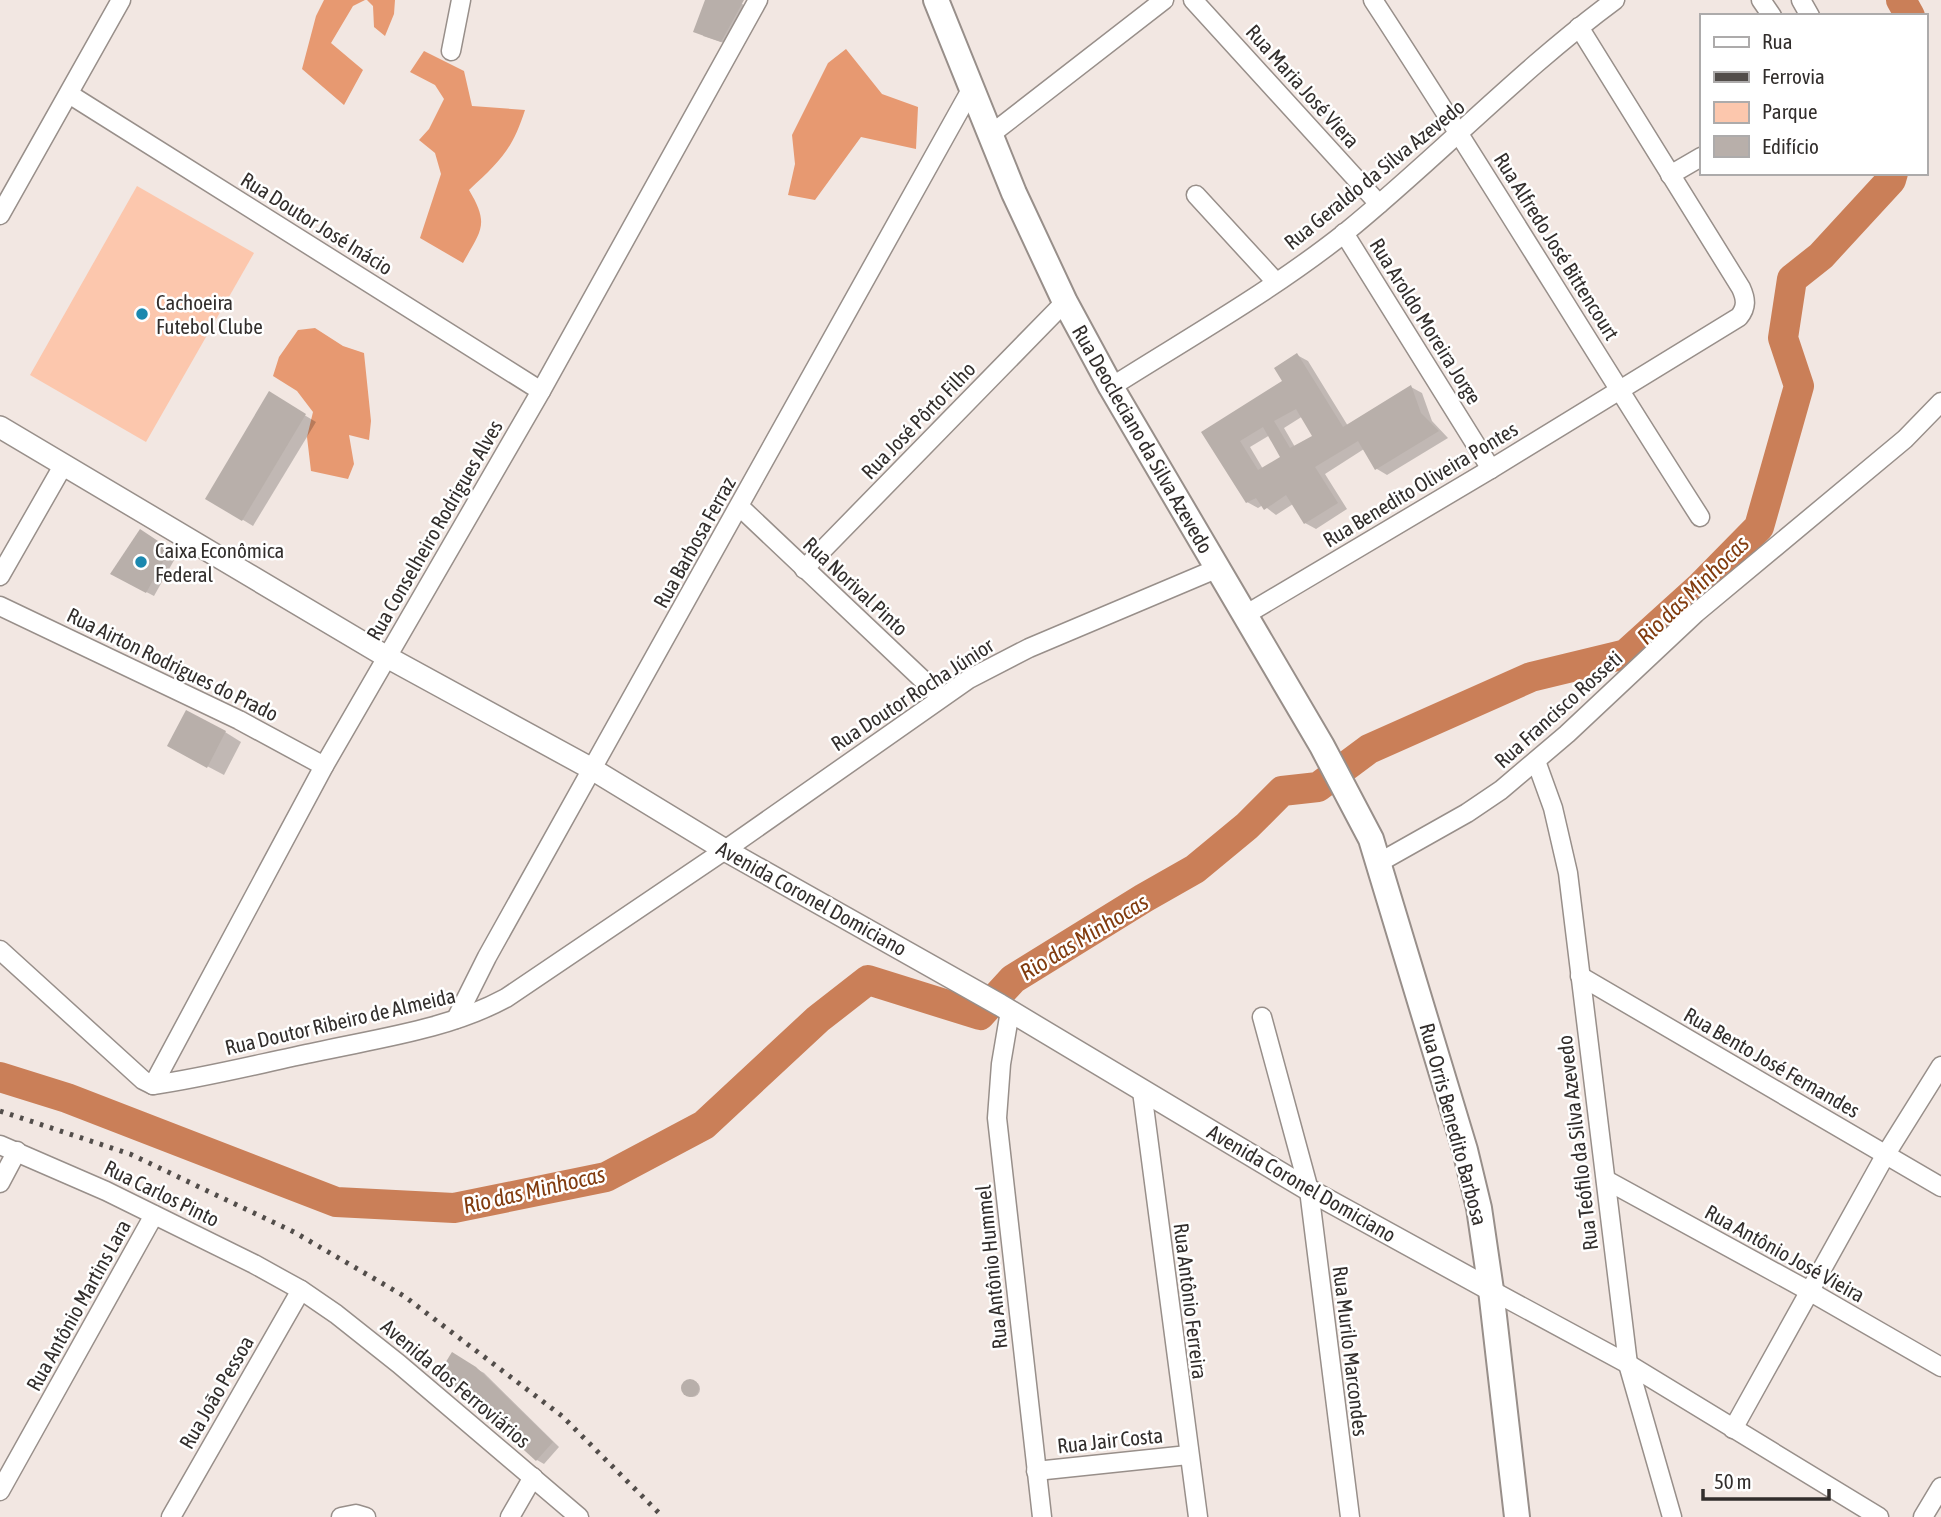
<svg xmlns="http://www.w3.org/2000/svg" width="1941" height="1517" viewBox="0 0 1941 1517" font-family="'Asap Condensed',sans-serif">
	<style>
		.green { fill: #fcc7ad }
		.forest { fill: #e79971 }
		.shadow { fill: #0003; fill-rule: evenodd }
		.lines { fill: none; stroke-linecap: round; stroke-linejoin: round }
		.river { stroke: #ca7f58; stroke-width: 30 }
		.building { fill: #b8afaa; fill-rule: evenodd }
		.minor-casing { stroke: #988f8a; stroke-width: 21 }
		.tertiary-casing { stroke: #988f8a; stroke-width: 24 }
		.secondary-casing { stroke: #988f8a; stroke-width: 28 }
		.minor { stroke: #fff; stroke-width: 18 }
		.tertiary { stroke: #fff; stroke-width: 21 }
		.secondary { stroke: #fff; stroke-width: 24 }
		.rail { stroke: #524d4a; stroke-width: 5; stroke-dasharray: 3.5 7; stroke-linecap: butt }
		.poi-dot { fill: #1b88af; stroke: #fff; stroke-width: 2.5 }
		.labels { text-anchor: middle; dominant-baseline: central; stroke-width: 5; stroke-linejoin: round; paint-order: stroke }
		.street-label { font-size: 21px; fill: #322e2c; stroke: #fff }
		.poi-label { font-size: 21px; fill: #322e2c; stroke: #fff; text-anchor: start }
		.water-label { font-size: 23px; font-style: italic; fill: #813b0e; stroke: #fff }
	</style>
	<rect width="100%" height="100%" fill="#f2e7e2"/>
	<polygon class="green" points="137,186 254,253 146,442 30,375"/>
	<g class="forest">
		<polygon points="324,0 365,0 353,6 331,43 363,70 344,105 302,69 316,16"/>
		<polygon points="367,0 395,0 394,14 385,36 374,27 373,6"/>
		<polygon points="846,49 882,94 918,107 916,149 861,137 815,200 788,195 795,164 792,135 828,63"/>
		<path d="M424,51L464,71L472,106L525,110C512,151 499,162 469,190C490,225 481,230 463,263L420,238L441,174L435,153L419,140L429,129L444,99L435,85L410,72Z"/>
		<polygon points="315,328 343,346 364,353 371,421 369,440 349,435 354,464 348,479 311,471 307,437 313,412 297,391 273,376 279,357 298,330"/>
	</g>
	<g class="shadow">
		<polygon points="707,0 734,0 750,8 730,45 703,36"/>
		<path d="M1297,355L1308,361L1348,426L1411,387L1422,393L1432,421L1448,438L1387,475L1377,469L1364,449L1325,474L1347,509L1316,529L1305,523L1293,504L1276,515L1263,505L1258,508L1247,502L1204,432L1284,382ZM1303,416L1314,436L1295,447L1284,428ZM1270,435L1283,457L1263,469L1250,447Z"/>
		<polygon points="269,394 316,422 253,526 207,498"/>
		<polygon points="148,535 177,555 154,596 112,574"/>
		<polygon points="225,732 241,742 224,775 186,755"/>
		<polygon points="452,1355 484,1373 559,1447 544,1464 537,1460"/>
		<circle cx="692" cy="1389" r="8"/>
	</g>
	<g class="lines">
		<g class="river">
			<polyline points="1901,0 1910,16"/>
			<polyline points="0,1077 67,1098 336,1202 454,1208 606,1177 704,1125 818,1019 868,980 980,1015 1013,979 1144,898 1195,869 1247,826 1282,791 1318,787 1369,749 1531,677 1626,654 1699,588 1759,527 1799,386 1783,338 1792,279 1821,256 1891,180 1893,173"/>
		</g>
	</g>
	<g class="building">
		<polygon points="705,0 744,0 721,42 693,32"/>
		<path d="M1297,353L1343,427L1411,385L1421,413L1439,431L1375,470L1358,441L1315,467L1338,503L1304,524L1286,495L1264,510L1256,498L1246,503L1201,432L1282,381L1274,368ZM1296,409L1312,436L1290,448L1274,421ZM1263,427L1280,457L1258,470L1240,441Z"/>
		<polygon points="269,391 306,414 242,521 205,499"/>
		<polygon points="140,529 170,549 146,593 110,574"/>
		<polygon points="186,710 226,731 207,768 167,746"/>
		<polygon points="452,1352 476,1367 553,1442 536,1461 439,1373"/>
		<circle cx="690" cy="1388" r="9"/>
	</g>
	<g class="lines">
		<defs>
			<g id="minor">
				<polyline points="1193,0 1379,204"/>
				<path d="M1373,0C1485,171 1590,346 1700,517"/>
				<polyline points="1761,0 1772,16"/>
				<polyline points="1801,0 1810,16"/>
				<polyline points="451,51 461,0"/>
				<polyline points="69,94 541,391"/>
				<polyline points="990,135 1164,0"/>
				<polyline points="1670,175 1701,157"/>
				<polyline points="1196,195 1276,282"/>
				<polyline points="0,215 121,0"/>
				<polyline points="1344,233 1491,469"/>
				<path d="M1111,387C1190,337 1273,290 1346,232C1438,157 1520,70 1615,0"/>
				<polyline points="740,507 941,697"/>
				<polyline points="804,569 1065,302"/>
				<polyline points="0,576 64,464"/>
				<polyline points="0,606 239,720 324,766"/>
				<path d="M1245,615L1491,469L1739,317C1747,307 1746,299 1741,288L1579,27"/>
				<polyline points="1536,761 1553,808 1568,873 1628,1364 1672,1517"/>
				<polyline points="1380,862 1467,813 1501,790 1567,734 1696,613 1905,439 1941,402"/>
				<path d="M0,950L143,1080L153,1085C208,1077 262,1063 316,1052C380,1038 449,1029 506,998L725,850L969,679L1029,648L1216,569"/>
				<polyline points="1580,976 1941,1187"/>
				<polyline points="1010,1011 1001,1064 997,1118 1042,1517"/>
				<polyline points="1262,1017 1309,1190 1350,1517"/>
				<polyline points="456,1019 487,957 972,88"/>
				<polyline points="153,1085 324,766 541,391 758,0"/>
				<polyline points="1142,1091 1198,1517"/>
				<polyline points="0,1145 106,1191 254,1264 301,1290 336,1314 399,1364 579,1517"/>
				<polyline points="1606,1180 1809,1291 1941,1367"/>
				<polyline points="0,1183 17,1151"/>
				<polyline points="1491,1290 1628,1364 1879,1517"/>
				<polyline points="1733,1429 1886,1154 1941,1066"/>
				<polyline points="1036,1471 1188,1455"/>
				<polyline points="0,1491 154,1215"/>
				<polyline points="171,1517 301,1290"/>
				<polyline points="341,1517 356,1514 366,1517"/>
				<polyline points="510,1517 533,1477"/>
				<polyline points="1923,1517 1941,1487"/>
			</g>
			<polyline id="tertiary" points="0,427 387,657 592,769 725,850 1000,1005 1309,1190 1491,1290"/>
			<polyline id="secondary" points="936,0 1014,193 1065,302 1111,387 1322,746 1371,839 1465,1150 1479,1208 1491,1290 1517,1517"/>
		</defs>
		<use href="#minor" class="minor-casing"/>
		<use href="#tertiary" class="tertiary-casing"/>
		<use href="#secondary" class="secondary-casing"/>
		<use href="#minor" class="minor"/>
		<use href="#tertiary" class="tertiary"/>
		<use href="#secondary" class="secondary"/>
		<polyline class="rail" points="0,1111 130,1154 294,1232 404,1296 562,1416 663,1517"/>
	</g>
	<g class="poi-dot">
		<circle cx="142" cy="314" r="7"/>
		<circle cx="141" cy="562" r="7"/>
	</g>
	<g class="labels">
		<g class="street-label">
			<text transform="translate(1303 86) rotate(48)">Rua Maria José Viera</text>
			<text transform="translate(1374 174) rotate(-39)">Rua Geraldo da Silva Azevedo</text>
			<text transform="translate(317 223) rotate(32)">Rua Doutor José Inácio</text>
			<text transform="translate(1557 246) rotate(58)">Rua Alfredo José Bittencourt</text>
			<text transform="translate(1426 321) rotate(58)">Rua Aroldo Moreira Jorge</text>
			<text transform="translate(918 420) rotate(-46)">Rua José Pôrto Filho</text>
			<text transform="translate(1143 439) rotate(60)">Rua Deocleciano da Silva Azevedo</text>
			<text transform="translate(1420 484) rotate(-31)">Rua Benedito Oliveira Pontes</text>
			<text transform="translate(434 530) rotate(-60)">Rua Conselheiro Rodrigues Alves</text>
			<text transform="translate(694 542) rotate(-61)">Rua Barbosa Ferraz</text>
			<text transform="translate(856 586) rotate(43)">Rua Norival Pinto</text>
			<text transform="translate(173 664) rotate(26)">Rua Airton Rodrigues do Prado</text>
			<text transform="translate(912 694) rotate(-33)">Rua Doutor Rocha Júnior</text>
			<text transform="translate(1558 709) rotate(-42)">Rua Francisco Rosseti</text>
			<text transform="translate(812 898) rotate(29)">Avenida Coronel Domiciano</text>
			<text transform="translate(340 1021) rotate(-13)">Rua Doutor Ribeiro de Almeida</text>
			<text transform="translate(1772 1062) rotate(30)">Rua Bento José Fernandes</text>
			<text transform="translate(1454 1124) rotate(75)">Rua Orris Benedito Barbosa</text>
			<text transform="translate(1577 1143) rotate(-97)">Rua Teófilo da Silva Azevedo</text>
			<text transform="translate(1302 1183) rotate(30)">Avenida Coronel Domiciano</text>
			<text transform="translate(162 1193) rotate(26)">Rua Carlos Pinto</text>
			<text transform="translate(1785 1253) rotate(29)">Rua Antônio José Vieira</text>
			<text transform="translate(991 1267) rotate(-96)">Rua Antônio Hummel</text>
			<text transform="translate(1191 1301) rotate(83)">Rua Antônio Ferreira</text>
			<text transform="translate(78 1305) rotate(-61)">Rua Antônio Martins Lara</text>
			<text transform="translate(1351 1351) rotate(83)">Rua Murilo Marcondes</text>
			<text transform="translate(456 1383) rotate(40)">Avenida dos Ferroviários</text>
			<text transform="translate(216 1392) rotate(-60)">Rua João Pessoa</text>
			<text transform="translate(1110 1440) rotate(-6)">Rua Jair Costa</text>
		</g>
		<g class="poi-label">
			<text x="156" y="302">Cachoeira<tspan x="156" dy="24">Futebol Clube</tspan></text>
			<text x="155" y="550">Caixa Econômica<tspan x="155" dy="24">Federal</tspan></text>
		</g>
		<g class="water-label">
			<text transform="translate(1693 590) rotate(-44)">Rio das Minhocas</text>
			<text transform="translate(1084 937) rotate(-31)">Rio das Minhocas</text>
			<text transform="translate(534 1190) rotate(-13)">Rio das Minhocas</text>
		</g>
	</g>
	<rect x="1700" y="14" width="228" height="161" fill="#ffffff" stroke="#adabab" stroke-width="2"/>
	<rect x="1714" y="37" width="35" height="10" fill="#ffffff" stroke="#adabab" stroke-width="2"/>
	<text x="1762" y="49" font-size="21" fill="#322e2c">Rua</text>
	<rect x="1714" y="72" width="35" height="10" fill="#524d4a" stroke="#adabab" stroke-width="2"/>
	<text x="1762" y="84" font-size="21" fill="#322e2c">Ferrovia</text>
	<rect x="1714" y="102" width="35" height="21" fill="#fcc7ad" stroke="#adabab" stroke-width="2"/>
	<text x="1762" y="119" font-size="21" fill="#322e2c">Parque</text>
	<rect x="1714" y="136" width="35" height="21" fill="#b8afaa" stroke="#adabab" stroke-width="2"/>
	<text x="1762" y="154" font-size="21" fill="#322e2c">Edifício</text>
	<path d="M1703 1489v10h126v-10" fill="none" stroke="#322e2c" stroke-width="3.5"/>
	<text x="1714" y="1489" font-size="21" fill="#322e2c" stroke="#ffffff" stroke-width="5" paint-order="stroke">50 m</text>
</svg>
